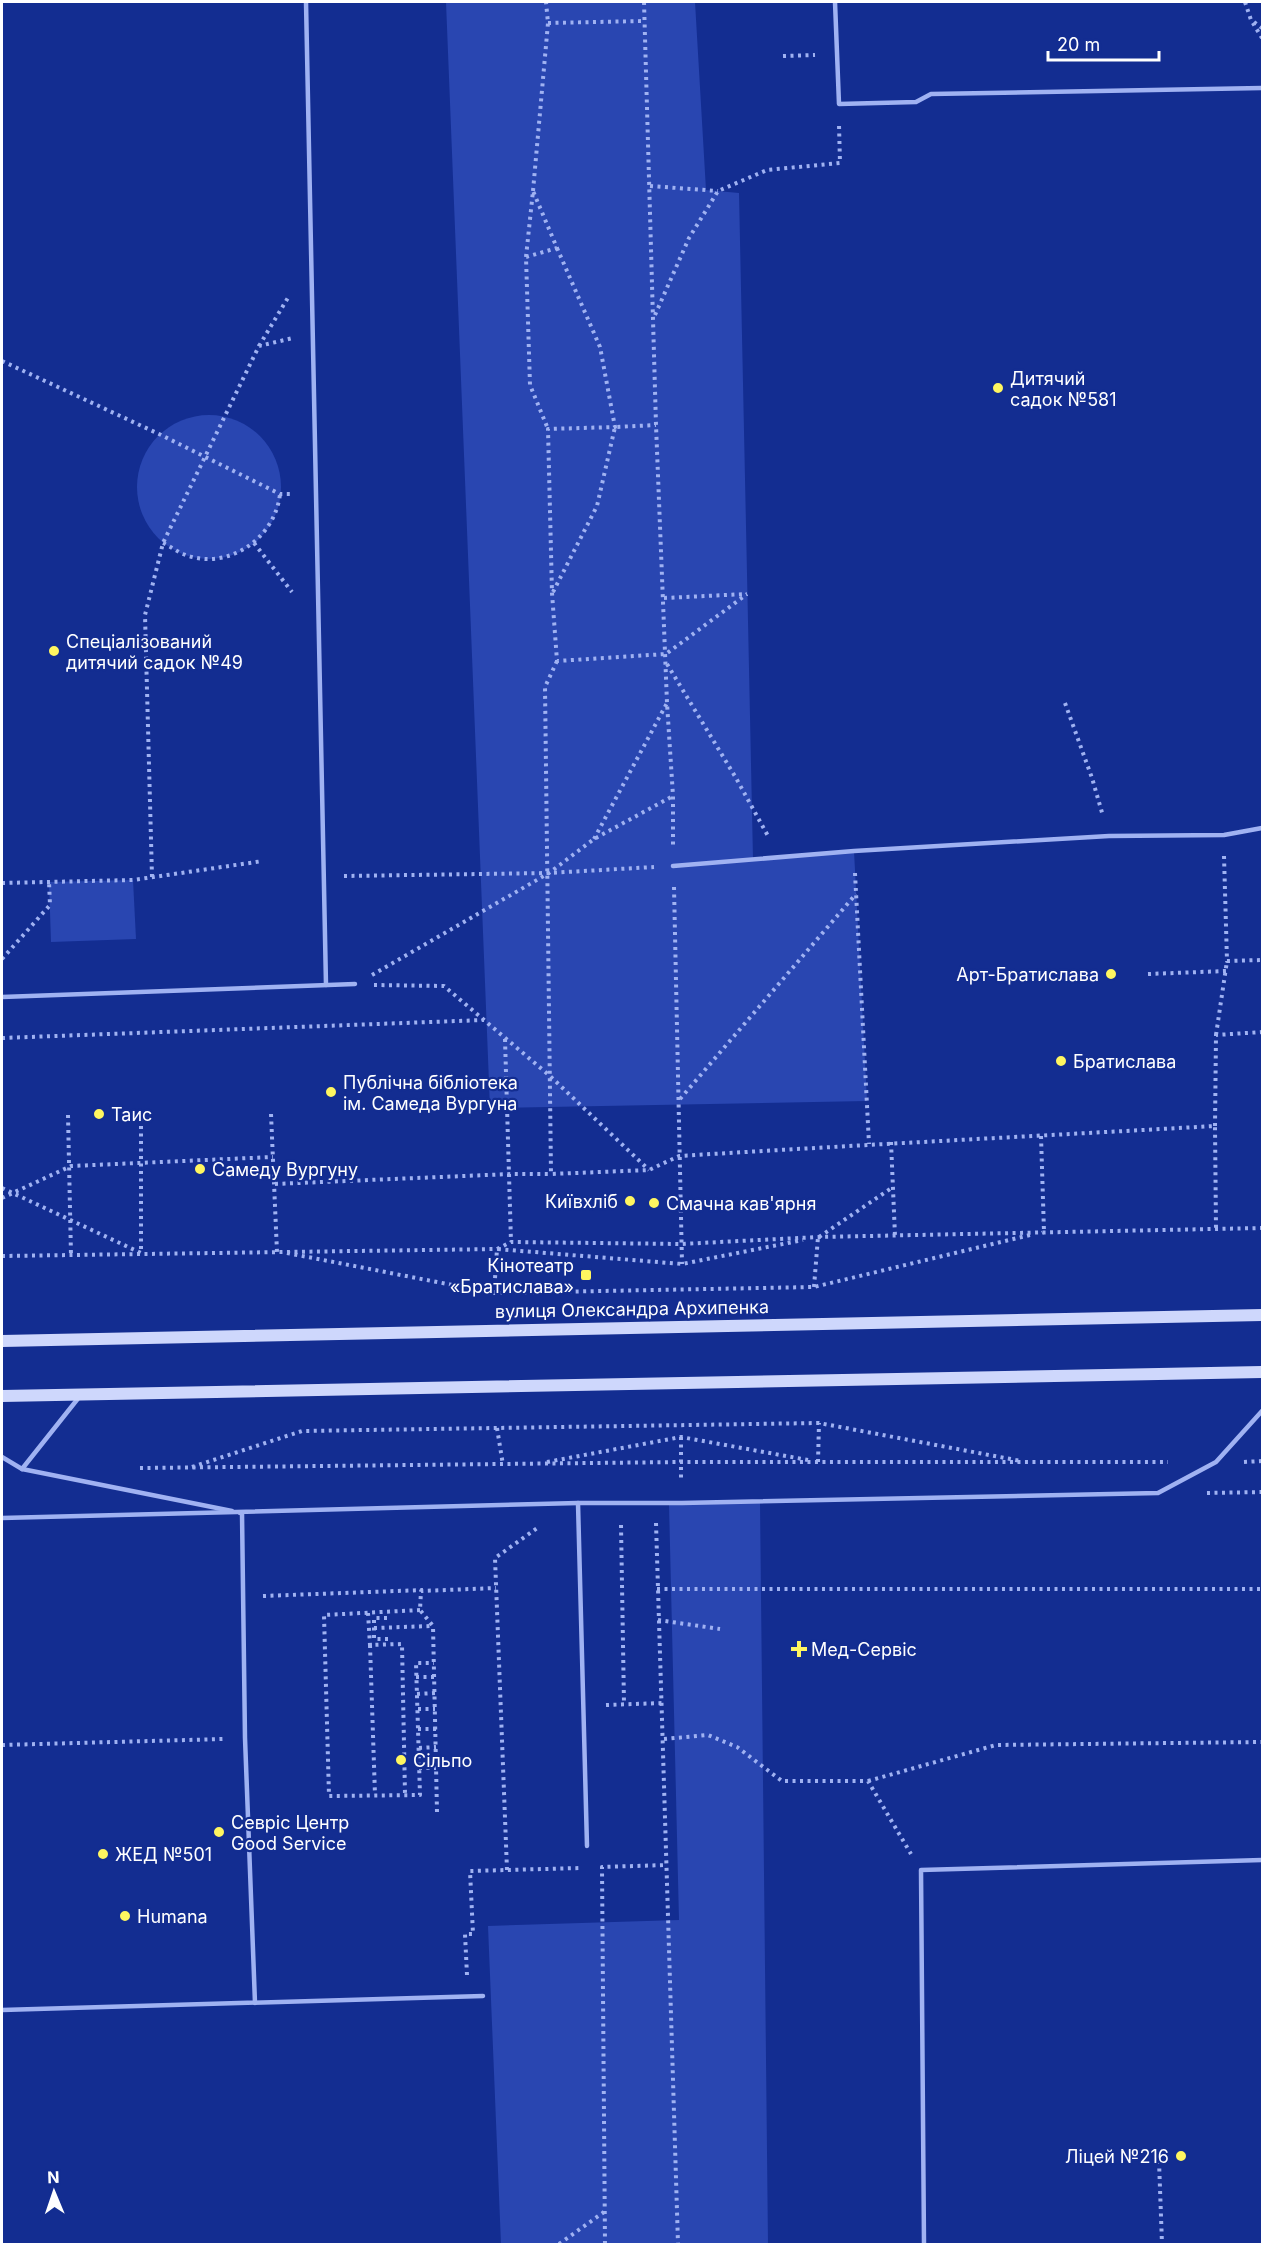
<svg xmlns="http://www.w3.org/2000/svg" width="1264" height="2246" viewBox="0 0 1264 2246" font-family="Inter,sans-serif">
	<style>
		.green { fill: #2946b1 }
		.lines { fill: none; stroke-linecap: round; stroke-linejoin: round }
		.path { stroke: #a0b2f2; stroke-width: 4; stroke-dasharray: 3 4.5; stroke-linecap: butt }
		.lane { stroke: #a0b2f2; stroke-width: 4.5 }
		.secondary { stroke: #ced7fc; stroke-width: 12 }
		.poi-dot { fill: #fff660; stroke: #132d91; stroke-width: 2 }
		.labels { text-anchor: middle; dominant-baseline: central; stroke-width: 4.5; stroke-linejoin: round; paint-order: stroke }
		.poi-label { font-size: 18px; fill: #fff; stroke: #132d91; text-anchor: start }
		.street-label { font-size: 18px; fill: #fff; stroke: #132d91 }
	</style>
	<rect width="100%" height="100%" fill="#132d91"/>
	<g class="green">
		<polygon points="446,2 695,2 706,190 739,193 753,859 854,851 867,1101 490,1108"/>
		<circle cx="209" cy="487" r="72"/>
		<polygon points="133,880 136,939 51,942 49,882"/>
		<polygon points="760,1502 768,2244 501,2244 488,1926 679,1920 669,1504"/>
	</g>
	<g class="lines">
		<g class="path">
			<polyline points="644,2 656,425 667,703 673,796 673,846"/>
			<polyline points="1245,2 1251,20 1262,38"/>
			<polyline points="1254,22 1262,28"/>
			<polyline points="548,23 644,21"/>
			<polyline points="783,56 815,55"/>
			<polyline points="650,186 718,191"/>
			<polyline points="533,191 548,23 546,2"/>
			<polyline points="557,248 600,347 615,427 548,429 552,593 557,661 666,654 747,594"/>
			<polyline points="526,257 533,191 557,248 526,257 530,385 548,429"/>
			<polyline points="655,315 689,238 718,191 767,170 840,163 839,125"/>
			<polyline points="259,346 289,296"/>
			<polyline points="2,361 159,434 280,494 294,494"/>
			<path d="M163,543C170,546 176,551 183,554C227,572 275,539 280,494"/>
			<polyline points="254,543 292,592"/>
			<polyline points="553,592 597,506 615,427 656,425"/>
			<polyline points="664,598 747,594"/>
			<path d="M557,661L545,687L551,1174L649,1170L679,1156C858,1145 1037,1136 1215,1126L1216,1229"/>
			<polyline points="667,664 736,778 768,836"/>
			<polyline points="1065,703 1092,778 1103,816"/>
			<polyline points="594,839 667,703"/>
			<polyline points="1224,856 1227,961 1262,960"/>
			<polyline points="855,873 869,1144"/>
			<polyline points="344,876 549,873 654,867"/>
			<polyline points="152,877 145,615 163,543 259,346 293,338"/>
			<polyline points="2,883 133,880 263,861"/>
			<polyline points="674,887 682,1264"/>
			<polyline points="2,959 50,905 49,882"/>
			<polyline points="1148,974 1226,971"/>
			<polyline points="372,975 549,873 594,839 673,796"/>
			<polyline points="374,985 444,986 550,1076 649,1170"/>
			<polyline points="1216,1035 1227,961"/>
			<polyline points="2,1038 484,1020"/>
			<polyline points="505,1039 511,1242"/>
			<polyline points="680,1099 856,894"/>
			<polyline points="271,1114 277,1252 280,1252"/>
			<polyline points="68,1115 71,1256"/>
			<polyline points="1215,1126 1216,1035 1262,1032"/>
			<polyline points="1041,1136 1044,1232 1042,1233"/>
			<polyline points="891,1142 895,1236"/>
			<polyline points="275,1184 511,1174 551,1174"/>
			<polyline points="2,1188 141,1253 141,1115"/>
			<polyline points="2,1198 71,1166 273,1157"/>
			<polyline points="819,1237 893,1187"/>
			<polyline points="287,1253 494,1293 814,1287 1034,1234"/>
			<polyline points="2,1256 497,1249 511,1242 681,1244 818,1237 1262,1228"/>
			<polyline points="814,1287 818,1237"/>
			<polyline points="494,1293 497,1249 682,1264 803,1240"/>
			<polyline points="497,1428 503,1465"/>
			<polyline points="681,1437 681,1481"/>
			<polyline points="547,1462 681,1437 808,1460"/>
			<polyline points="818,1462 819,1423"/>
			<polyline points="1244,1462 1262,1461"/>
			<polyline points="192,1467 302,1431 819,1423 1021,1461"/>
			<polyline points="140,1468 680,1462 1168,1462"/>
			<polyline points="1207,1493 1262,1492"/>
			<polyline points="656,1523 678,2244"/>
			<polyline points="621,1525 624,1704"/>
			<polyline points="657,1589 1262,1589"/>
			<polyline points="263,1596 423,1590"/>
			<polyline points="420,1610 324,1615 329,1796 420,1795 416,1663 434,1663"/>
			<polyline points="368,1613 370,1645 402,1644 405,1794"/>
			<polyline points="387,1618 374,1618 374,1639 388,1639"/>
			<polyline points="658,1620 720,1629"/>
			<polyline points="374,1628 432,1626"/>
			<polyline points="370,1645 375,1795"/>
			<polyline points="416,1677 435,1677"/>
			<polyline points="417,1694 435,1693"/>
			<polyline points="606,1705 662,1703"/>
			<polyline points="418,1709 435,1709"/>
			<polyline points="418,1729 436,1729"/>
			<polyline points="664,1739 708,1735 737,1747 782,1781 868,1781 911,1854"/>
			<polyline points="2,1745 224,1739"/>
			<polyline points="419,1748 436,1747"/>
			<polyline points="419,1768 436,1768"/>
			<polyline points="868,1781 996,1745 1262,1742"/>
			<polyline points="437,1812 433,1626 420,1610 421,1591 496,1588"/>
			<polyline points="507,1870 495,1558 540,1526"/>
			<polyline points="467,1975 465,1934 473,1934 470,1871 581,1868"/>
			<polyline points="1159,2161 1162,2244"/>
			<polyline points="559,2244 604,2212"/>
			<polyline points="605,2244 602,1867 667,1865"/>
		</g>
		<g class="lane">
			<polyline points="306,2 326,985"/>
			<polyline points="835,2 839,104 916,102 931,94 1262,88"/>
			<polyline points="673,866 854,851 1109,836 1224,835 1262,828"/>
			<polyline points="2,997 355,984"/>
			<polyline points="2,1457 22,1469 232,1511"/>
			<polyline points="22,1469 80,1396"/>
			<polyline points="578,1503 587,1846"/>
			<polyline points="240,1513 242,1513 245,1738 255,2003"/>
			<polyline points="2,1518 578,1503 682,1503 1158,1493 1216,1462 1262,1411"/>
			<polyline points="2,2010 483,1996"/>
			<polyline points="924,2244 921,1870 1262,1860"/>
		</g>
		<g class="secondary">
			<polyline points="2,1341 1262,1315"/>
			<polyline points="2,1396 1262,1372"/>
		</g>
	</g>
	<g class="poi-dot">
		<circle cx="998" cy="388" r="6"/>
		<circle cx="54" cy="651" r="6"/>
		<circle cx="1111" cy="974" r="6"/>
		<circle cx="1061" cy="1061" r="6"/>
		<circle cx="331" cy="1092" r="6"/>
		<circle cx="99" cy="1114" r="6"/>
		<circle cx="200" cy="1169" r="6"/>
		<circle cx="630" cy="1201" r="6"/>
		<circle cx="654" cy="1203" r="6"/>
		<rect x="580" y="1269" width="12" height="12" rx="3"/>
		<path d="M796 1640h6v6h6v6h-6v6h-6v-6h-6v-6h6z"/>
		<circle cx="401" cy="1760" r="6"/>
		<circle cx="219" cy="1832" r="6"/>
		<circle cx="103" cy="1854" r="6"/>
		<circle cx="125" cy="1916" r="6"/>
		<circle cx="1181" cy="2156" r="6"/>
	</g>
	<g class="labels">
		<g class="poi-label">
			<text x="1010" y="378">Дитячий<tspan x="1010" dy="21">садок №581</tspan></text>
			<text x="66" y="641">Спеціалізований<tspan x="66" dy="21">дитячий садок №49</tspan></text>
			<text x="1099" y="974" text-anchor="end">Арт-Братислава</text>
			<text x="1073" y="1061">Братислава</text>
			<text x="343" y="1082">Публічна бібліотека<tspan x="343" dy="21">ім. Самеда Вургуна</tspan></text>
			<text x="111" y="1114">Таис</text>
			<text x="212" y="1169">Самеду Вургуну</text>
			<text x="618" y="1201" text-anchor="end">Київхліб</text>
			<text x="666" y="1203">Смачна кав'ярня</text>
			<text x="574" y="1265" text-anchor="end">Кінотеатр<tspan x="574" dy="21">«Братислава»</tspan></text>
			<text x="811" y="1649">Мед-Сервіс</text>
			<text x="413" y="1760">Сільпо</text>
			<text x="231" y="1822">Севрiс Центр<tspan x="231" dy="21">Good Service</tspan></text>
			<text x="115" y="1854">ЖЕД №501</text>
			<text x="137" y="1916">Humana</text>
			<text x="1169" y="2156" text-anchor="end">Ліцей №216</text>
		</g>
		<g class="street-label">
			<text transform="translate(632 1309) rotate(-1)">вулиця Олександра Архипенка</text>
		</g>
	</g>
	<rect width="1264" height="2246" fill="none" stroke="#ffffff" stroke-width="6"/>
	<g transform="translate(54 2192) rotate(358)" stroke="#132d91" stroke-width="4.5" paint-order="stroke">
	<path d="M0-4.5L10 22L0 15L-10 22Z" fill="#ffffff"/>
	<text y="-9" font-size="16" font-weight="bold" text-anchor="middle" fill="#ffffff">N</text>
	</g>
	<path d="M1048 51v9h111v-9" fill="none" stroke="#ffffff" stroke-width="3"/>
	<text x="1057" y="51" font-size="18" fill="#ffffff" stroke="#132d91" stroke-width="4.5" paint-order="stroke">20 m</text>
</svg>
